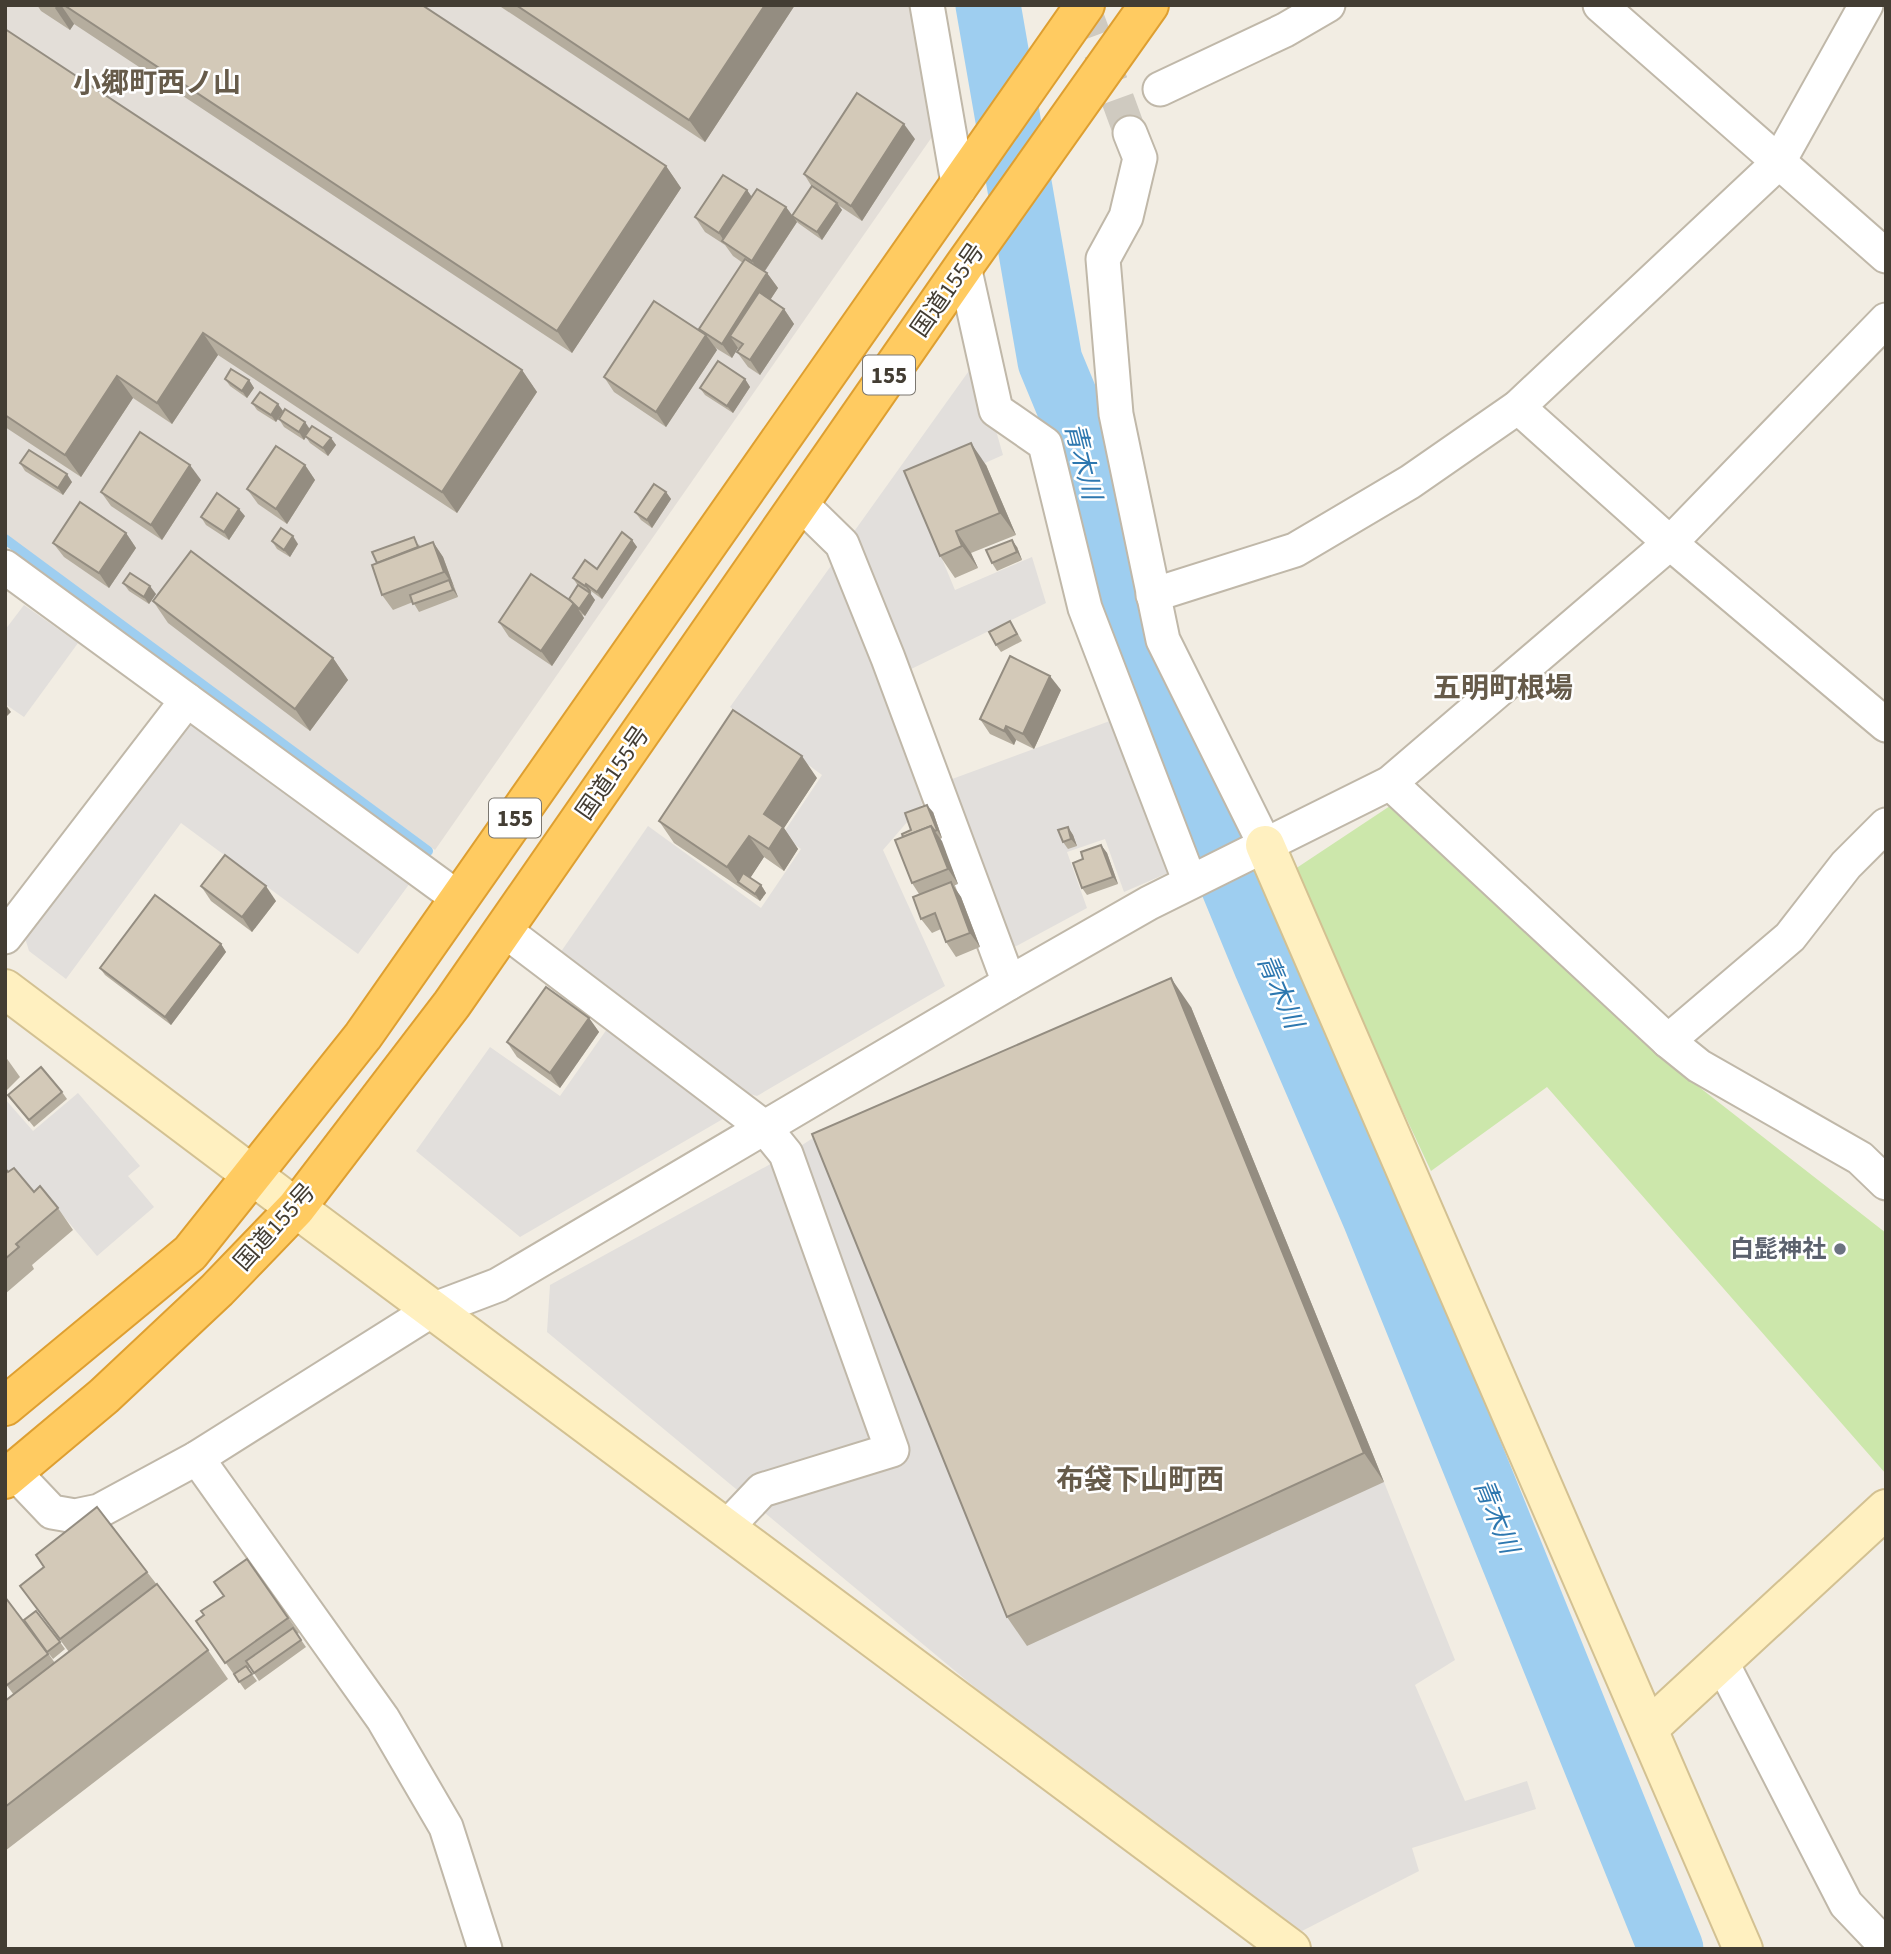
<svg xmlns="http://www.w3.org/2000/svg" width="1891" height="1954" viewBox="0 0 1891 1954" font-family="'Source Sans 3','Noto Sans JP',sans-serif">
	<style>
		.industrial { fill: #e3ded8 }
		.green { fill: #cce7ab }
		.parking { fill: #e2dfdc }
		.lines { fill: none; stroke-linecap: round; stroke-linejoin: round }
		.stream { stroke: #9ecef0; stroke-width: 10 }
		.river { stroke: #9ecef0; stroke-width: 65 }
		.street-tunnel { stroke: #cfcac0; stroke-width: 33; stroke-dasharray: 33 17; stroke-linecap: butt }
		.street-casing { stroke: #c0b8a9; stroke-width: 37 }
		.secondary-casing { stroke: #d3c192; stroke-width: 42 }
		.highway-casing { stroke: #de9f31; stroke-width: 42 }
		.street { stroke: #fff; stroke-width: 33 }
		.secondary { stroke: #fff0c0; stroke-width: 38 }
		.highway { stroke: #ffcb61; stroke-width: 38 }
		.wall { fill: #b5ad9e }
		.shaded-wall { fill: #948d81 }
		.building { fill: #d3c9b8; stroke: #948d81; stroke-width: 2 }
		.worship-dot { fill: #6b7280; stroke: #fff; stroke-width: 2.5 }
		.labels { text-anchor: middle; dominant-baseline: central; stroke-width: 5; stroke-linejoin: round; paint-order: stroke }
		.shield { fill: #fff; stroke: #7b7770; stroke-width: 2 }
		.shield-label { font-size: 23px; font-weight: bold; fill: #433d33 }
		.street-label { font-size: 24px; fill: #433d33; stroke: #fff }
		.worship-label { font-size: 24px; font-weight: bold; fill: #5b616d; stroke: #fff; text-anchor: end }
		.water-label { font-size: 26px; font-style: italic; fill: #2d77af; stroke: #fff }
		.quarter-label { font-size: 28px; font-weight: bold; fill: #665b4a; stroke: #fff }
	</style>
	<rect width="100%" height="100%" fill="#f2ede3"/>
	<polygon class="industrial" points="5,5 920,5 941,124 435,850 5,535"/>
	<polygon class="green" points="1393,804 1676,1069 1886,1233 1886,1474 1547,1087 1431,1171 1342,981 1295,869"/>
	<g class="parking">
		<polygon points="976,361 1003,455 915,494 955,590 1032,557 1046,603 903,673 853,533"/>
		<polygon points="838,556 927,799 883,850 945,986 757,1096 738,1091 558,956 648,826 761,908 801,849 782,835 822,775 730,707"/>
		<polygon points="24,605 78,643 24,717 5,704 5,630"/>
		<polygon points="1118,718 1177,869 1124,892 1105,839 1067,852 1087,908 1007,951 944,782"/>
		<polygon points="197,725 410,883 358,954 181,823 66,979 29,951 25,938 182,727"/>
		<polygon points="607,1029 728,1116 520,1237 416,1151 490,1047 560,1096"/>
		<polygon points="78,1093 140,1166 128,1176 154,1207 97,1256 55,1206 49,1211 5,1171 5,1099 33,1131"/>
		<polygon points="827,1129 1384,1482 1455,1660 1415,1685 1465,1801 1527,1781 1536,1809 1412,1848 1419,1871 1302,1931 1264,1908 1001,1709 547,1332 550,1285 785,1156"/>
	</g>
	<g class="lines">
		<polyline class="stream" points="5,539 428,851"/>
		<polyline class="river" points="988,5 1050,361 1079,431 1116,602 1266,965 1374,1215 1671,1949"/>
		<polyline class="street-tunnel" points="1083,5 1130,133"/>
		<defs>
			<g id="street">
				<polyline points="927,5 959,189"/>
				<polyline points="1600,5 1886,256"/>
				<polyline points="1160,89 1285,30 1328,5"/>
				<polyline points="1130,133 1140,158 1126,217 1103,259 1116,414 1163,640 1265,845"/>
				<polyline points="964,266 996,410 1045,444 1085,608 1190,882"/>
				<polyline points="1518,407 1670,543 1886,725"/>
				<polyline points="800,503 842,544 888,658 1009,983"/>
				<polyline points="5,567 458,898"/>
				<polyline points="1153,595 1295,550 1410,482 1518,407 1778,163 1866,5"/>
				<polyline points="1390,783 1668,1041 1699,1066 1860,1158 1886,1183"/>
				<polyline points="504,930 765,1128 786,1154 892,1450 762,1490 726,1528"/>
				<polyline points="5,937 187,700"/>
				<polyline points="1668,1041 1790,937 1846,865 1886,825"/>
				<polyline points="197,1458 383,1719 446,1827 485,1949"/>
				<polyline points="14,1472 52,1512 75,1516 99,1511 197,1458 432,1310 498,1285 1009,983 1149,903 1390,783 1670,543 1886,320"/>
				<polyline points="1722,1663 1846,1904 1886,1946"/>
			</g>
			<g id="secondary">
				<polyline points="1265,845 1743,1949"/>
				<polyline points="5,989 296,1208 1291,1949"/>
				<polyline points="1649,1728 1886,1509"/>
			</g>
			<g id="highway">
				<polyline points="5,1406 190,1253 363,1036 1085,5"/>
				<polyline points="5,1479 104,1396 217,1290 296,1208 452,1004 964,266 1149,5"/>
			</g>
		</defs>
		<use href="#street" class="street-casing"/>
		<use href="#secondary" class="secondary-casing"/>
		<use href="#highway" class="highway-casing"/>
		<use href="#street" class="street"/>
		<use href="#secondary" class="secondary"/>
		<use href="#highway" class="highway"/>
	</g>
	<g class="wall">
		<polygon points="37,5 422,5 666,166 681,188 572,353 74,24 70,30 41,11"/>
		<polygon points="498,5 795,5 705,142"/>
		<polygon points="5,29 522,370 537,392 457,513 218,355 172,424 133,398 81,477 5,427"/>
		<polygon points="915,139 862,221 838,205 842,210 822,240 798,223 792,216 812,187 804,174"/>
		<polygon points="747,190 752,197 786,207 797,222 765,271 767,273 778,288 770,300 784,309 794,324 760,375 748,367 737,352 739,350 738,348 732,358 714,347 717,350 666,427 614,392 604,377 702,332 699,329 743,263 733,256 725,245 705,232 695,217"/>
		<polygon points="225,379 249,380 254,388 247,398 230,386"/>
		<polygon points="745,379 750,387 733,413 705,395 700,388"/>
		<polygon points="252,403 283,411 276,422 257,410"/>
		<polygon points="279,419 305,422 310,429 331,438 336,445 328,456 310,443 306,437 304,440 284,427"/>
		<polygon points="20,463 72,482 63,495 25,471"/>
		<polygon points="305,465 315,480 287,524 258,504 247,489"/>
		<polygon points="986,465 1016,535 971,553 978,568 955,578 940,556"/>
		<polygon points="201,480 162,540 111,506 101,492"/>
		<polygon points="666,492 671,499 652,528 641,520 635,512"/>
		<polygon points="245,516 229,540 206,525 201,517"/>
		<polygon points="126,533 136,548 109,588 64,557 53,543"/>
		<polygon points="632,540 637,547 602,599 591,591 590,593 595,600 585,616 582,614 584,618 552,666 509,637 499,622 569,599 578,586 573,578 597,569"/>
		<polygon points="272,541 298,544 290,557 277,549"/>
		<polygon points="433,542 443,557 458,597 419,612 413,602 393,610 382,595 419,544 420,547"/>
		<polygon points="1017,547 1022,560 997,571 992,563"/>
		<polygon points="123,583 156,594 149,604 129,591"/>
		<polygon points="153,601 333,658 348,680 310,731 168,623"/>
		<polygon points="1015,629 1022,641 1001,652 996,645"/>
		<polygon points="1061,690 1034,749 1016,740 1014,745 990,734 980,719"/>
		<polygon points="817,778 784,828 798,849 784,871 764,857 750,878 761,885 766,893 760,901 674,843 659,821"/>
		<polygon points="933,812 942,838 940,839 958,884 953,886 961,897 980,947 956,957 946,942 941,929 932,933 921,919 919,894 912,883 903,837"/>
		<polygon points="1068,827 1073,835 1077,846 1068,849 1063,842"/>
		<polygon points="1101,845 1107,853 1118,884 1087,895 1082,888 1083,859"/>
		<polygon points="201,886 276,901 252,932 211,901"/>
		<polygon points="221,944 226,952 171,1025 105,975 100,968"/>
		<polygon points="1191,1007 1384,1482 1027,1646 1007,1617"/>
		<polygon points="589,1018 599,1032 560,1088 517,1057 507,1042"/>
		<polygon points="5,1056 20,1077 5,1092"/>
		<polygon points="62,1092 67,1099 34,1127 8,1095"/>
		<polygon points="5,1168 8,1172 34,1192 58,1208 73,1230 32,1265 34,1269 5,1294"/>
		<polygon points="247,1559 299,1633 297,1634 306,1647 259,1681 250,1667 248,1669 257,1681 245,1690 196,1621 204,1616 224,1596"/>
		<polygon points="147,1572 208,1650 228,1679 5,1851 5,1701 14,1695 5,1683 5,1597 28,1627 60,1642 65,1649 53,1659 43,1646 55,1663 69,1652 20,1586"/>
	</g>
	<g class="shaded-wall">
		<polygon points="57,5 61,5 74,24 70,30 55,8"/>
		<polygon points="765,5 795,5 705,142 689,120"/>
		<polygon points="904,124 915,139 862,221 851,206"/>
		<polygon points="666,166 681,188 572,353 557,331"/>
		<polygon points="747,190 757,205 726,244 719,233"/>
		<polygon points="837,203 842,210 822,240 817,232"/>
		<polygon points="786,207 797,222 762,275 752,261"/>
		<polygon points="767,273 778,288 742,343 730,336 738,348 732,358 722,344"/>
		<polygon points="784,309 794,324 760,375 750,360"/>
		<polygon points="203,333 218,355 172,424 157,403"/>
		<polygon points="706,335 717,350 666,427 656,412"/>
		<polygon points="522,370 537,392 457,513 442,492"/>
		<polygon points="117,376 133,398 81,477 65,455"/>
		<polygon points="745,379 750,387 733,413 727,406"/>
		<polygon points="249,380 254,388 247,398 242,391"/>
		<polygon points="278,404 283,411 276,422 271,415"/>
		<polygon points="305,422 310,430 304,440 299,432"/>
		<polygon points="331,438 336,445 328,456 323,448"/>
		<polygon points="971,443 986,465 1016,535 1000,513"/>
		<polygon points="190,465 201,480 162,540 151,525"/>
		<polygon points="305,465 315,480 287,524 276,509"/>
		<polygon points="67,474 72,482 63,495 58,488"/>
		<polygon points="666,492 671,499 652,528 647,520"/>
		<polygon points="239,509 245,516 229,540 224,532"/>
		<polygon points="956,531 971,553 978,568 962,546"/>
		<polygon points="126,533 136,548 109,588 99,573"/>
		<polygon points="293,536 298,544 290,557 284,550"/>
		<polygon points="632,540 637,547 602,599 597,592"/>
		<polygon points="1012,540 1017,547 1022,560 1017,552"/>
		<polygon points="433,542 443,557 454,587 444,572"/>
		<polygon points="449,580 454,588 458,597 453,590"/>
		<polygon points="586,584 591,591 590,593 595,600 585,616 579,609 590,593 585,586"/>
		<polygon points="150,586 156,594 149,604 144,597"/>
		<polygon points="574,603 584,618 552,666 541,651"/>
		<polygon points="333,658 348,680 310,731 295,709"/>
		<polygon points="1050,676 1061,690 1034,749 1023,734"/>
		<polygon points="5,704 11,712 5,718"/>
		<polygon points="1006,726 1016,740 1014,745 1004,731"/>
		<polygon points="802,756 817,778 784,828 798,849 784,871 769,849 764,814"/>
		<polygon points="927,805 933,812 942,838 937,830"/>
		<polygon points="931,826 942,841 958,884 948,869"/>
		<polygon points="1068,827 1073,835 1077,846 1071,839"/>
		<polygon points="749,836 764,857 745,886 738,882 743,889 727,867"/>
		<polygon points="1101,845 1107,853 1118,884 1113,877"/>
		<polygon points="951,882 961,897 980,947 970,933"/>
		<polygon points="761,885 766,893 760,901 755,894"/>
		<polygon points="266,886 276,901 252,932 242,917"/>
		<polygon points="221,944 226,952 171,1025 165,1017"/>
		<polygon points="1171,978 1191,1007 1384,1482 1364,1453"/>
		<polygon points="589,1018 599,1032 560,1088 550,1073"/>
	</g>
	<g class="building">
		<polygon points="64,5 422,5 666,166 557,331"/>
		<polygon points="516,5 765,5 689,120"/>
		<polygon points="5,29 522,370 442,492 203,333 157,403 117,376 65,455 5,415"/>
		<polygon points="857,93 904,124 851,206 804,174"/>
		<polygon points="723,175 747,190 719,233 695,217"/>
		<polygon points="812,186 837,203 817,232 792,216"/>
		<polygon points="757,189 786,207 752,261 722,241"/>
		<polygon points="745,259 767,273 722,344 699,329"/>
		<polygon points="759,292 784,309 750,360 737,352 743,344 730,336"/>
		<polygon points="654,301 706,335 656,412 604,377"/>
		<polygon points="718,361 745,379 727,406 700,388"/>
		<polygon points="231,369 249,380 242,391 225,379"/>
		<polygon points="260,392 278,404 271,415 252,403"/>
		<polygon points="285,409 305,422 299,432 279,419"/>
		<polygon points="312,426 331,438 323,448 305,436"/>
		<polygon points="140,432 190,465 151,525 101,492"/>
		<polygon points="971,443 1000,513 956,531 962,546 940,556 904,471"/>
		<polygon points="276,446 305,465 276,509 247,489"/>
		<polygon points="29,450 67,474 58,488 20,463"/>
		<polygon points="654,484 666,492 647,520 635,512"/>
		<polygon points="217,493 239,509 224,532 201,517"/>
		<polygon points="80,502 126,533 99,573 53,543"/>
		<polygon points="281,528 293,536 284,550 272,541"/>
		<polygon points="622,532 632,540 597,592 586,584 585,586 573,578 585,560 597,569"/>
		<polygon points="414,537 418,547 377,563 372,552"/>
		<polygon points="1012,540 1017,552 992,563 986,550"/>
		<polygon points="433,542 444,572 382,595 372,565"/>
		<polygon points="191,551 333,658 295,709 153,601"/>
		<polygon points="130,573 150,586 144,597 123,583"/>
		<polygon points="531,574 574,603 541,651 499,622"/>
		<polygon points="449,580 453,590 413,604 410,595"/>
		<polygon points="578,585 590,593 579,609 569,599"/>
		<polygon points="1010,621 1017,634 996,645 989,632"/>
		<polygon points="1010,656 1050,676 1023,734 1006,726 1004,731 980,719"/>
		<polygon points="733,710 802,756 764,814 783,827 769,849 749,836 727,867 659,821"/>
		<polygon points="927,805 937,830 935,831 931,826 903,837 902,834 911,830 905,813"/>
		<polygon points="931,826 948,869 912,883 895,840"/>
		<polygon points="1068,827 1071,839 1063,842 1058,830"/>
		<polygon points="1101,845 1113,877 1082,888 1073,863 1083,859 1081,852"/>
		<polygon points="225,855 266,886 242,917 201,886"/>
		<polygon points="743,873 761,885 755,894 738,882"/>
		<polygon points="951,882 970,933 946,942 935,913 921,919 913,897"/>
		<polygon points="155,895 221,944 165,1017 100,968"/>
		<polygon points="1171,978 1364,1453 1007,1617 812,1134"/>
		<polygon points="546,987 589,1018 550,1073 507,1042"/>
		<polygon points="41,1067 62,1092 29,1120 8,1095"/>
		<polygon points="5,1168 8,1172 14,1168 34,1192 40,1186 58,1208 16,1244 19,1247 5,1259"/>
		<polygon points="97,1507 147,1572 60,1639 20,1586 44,1567 36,1555"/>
		<polygon points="247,1559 288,1618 225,1663 196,1621 204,1615 201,1611 224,1596 214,1582"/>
		<polygon points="157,1584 208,1650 5,1807 5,1701"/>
		<polygon points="5,1597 48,1654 7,1685 5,1682"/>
		<polygon points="36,1611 60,1642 47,1652 24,1620"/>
		<polygon points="293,1628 301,1640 254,1673 246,1661"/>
		<polygon points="246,1666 252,1674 239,1682 234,1674"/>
	</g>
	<circle class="worship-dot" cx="1840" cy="1249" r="7"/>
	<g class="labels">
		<g class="shield">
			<rect x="863" y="355.5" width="52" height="39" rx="5"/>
			<rect x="489" y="798.5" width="52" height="39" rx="5"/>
		</g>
		<g class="shield-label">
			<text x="889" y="375">155</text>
			<text x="515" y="818">155</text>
		</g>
		<g class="street-label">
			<text transform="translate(948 290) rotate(-55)">国道155号</text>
			<text transform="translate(613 773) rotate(-55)">国道155号</text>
			<text transform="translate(275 1227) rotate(-48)">国道155号</text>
		</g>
		<g class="worship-label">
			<text x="1826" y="1249">白髭神社</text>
		</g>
		<g class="water-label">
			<text transform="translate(1083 461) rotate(76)">青木川</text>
			<text transform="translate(1280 991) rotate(67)">青木川</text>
			<text transform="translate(1496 1516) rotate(68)">青木川</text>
		</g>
		<g class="quarter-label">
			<text x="157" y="83">小郷町西ノ山</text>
			<text x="1503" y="688">五明町根場</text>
			<text x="1140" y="1480">布袋下山町西</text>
		</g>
	</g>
	<rect width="1891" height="1954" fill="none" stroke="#433d33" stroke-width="14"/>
</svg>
